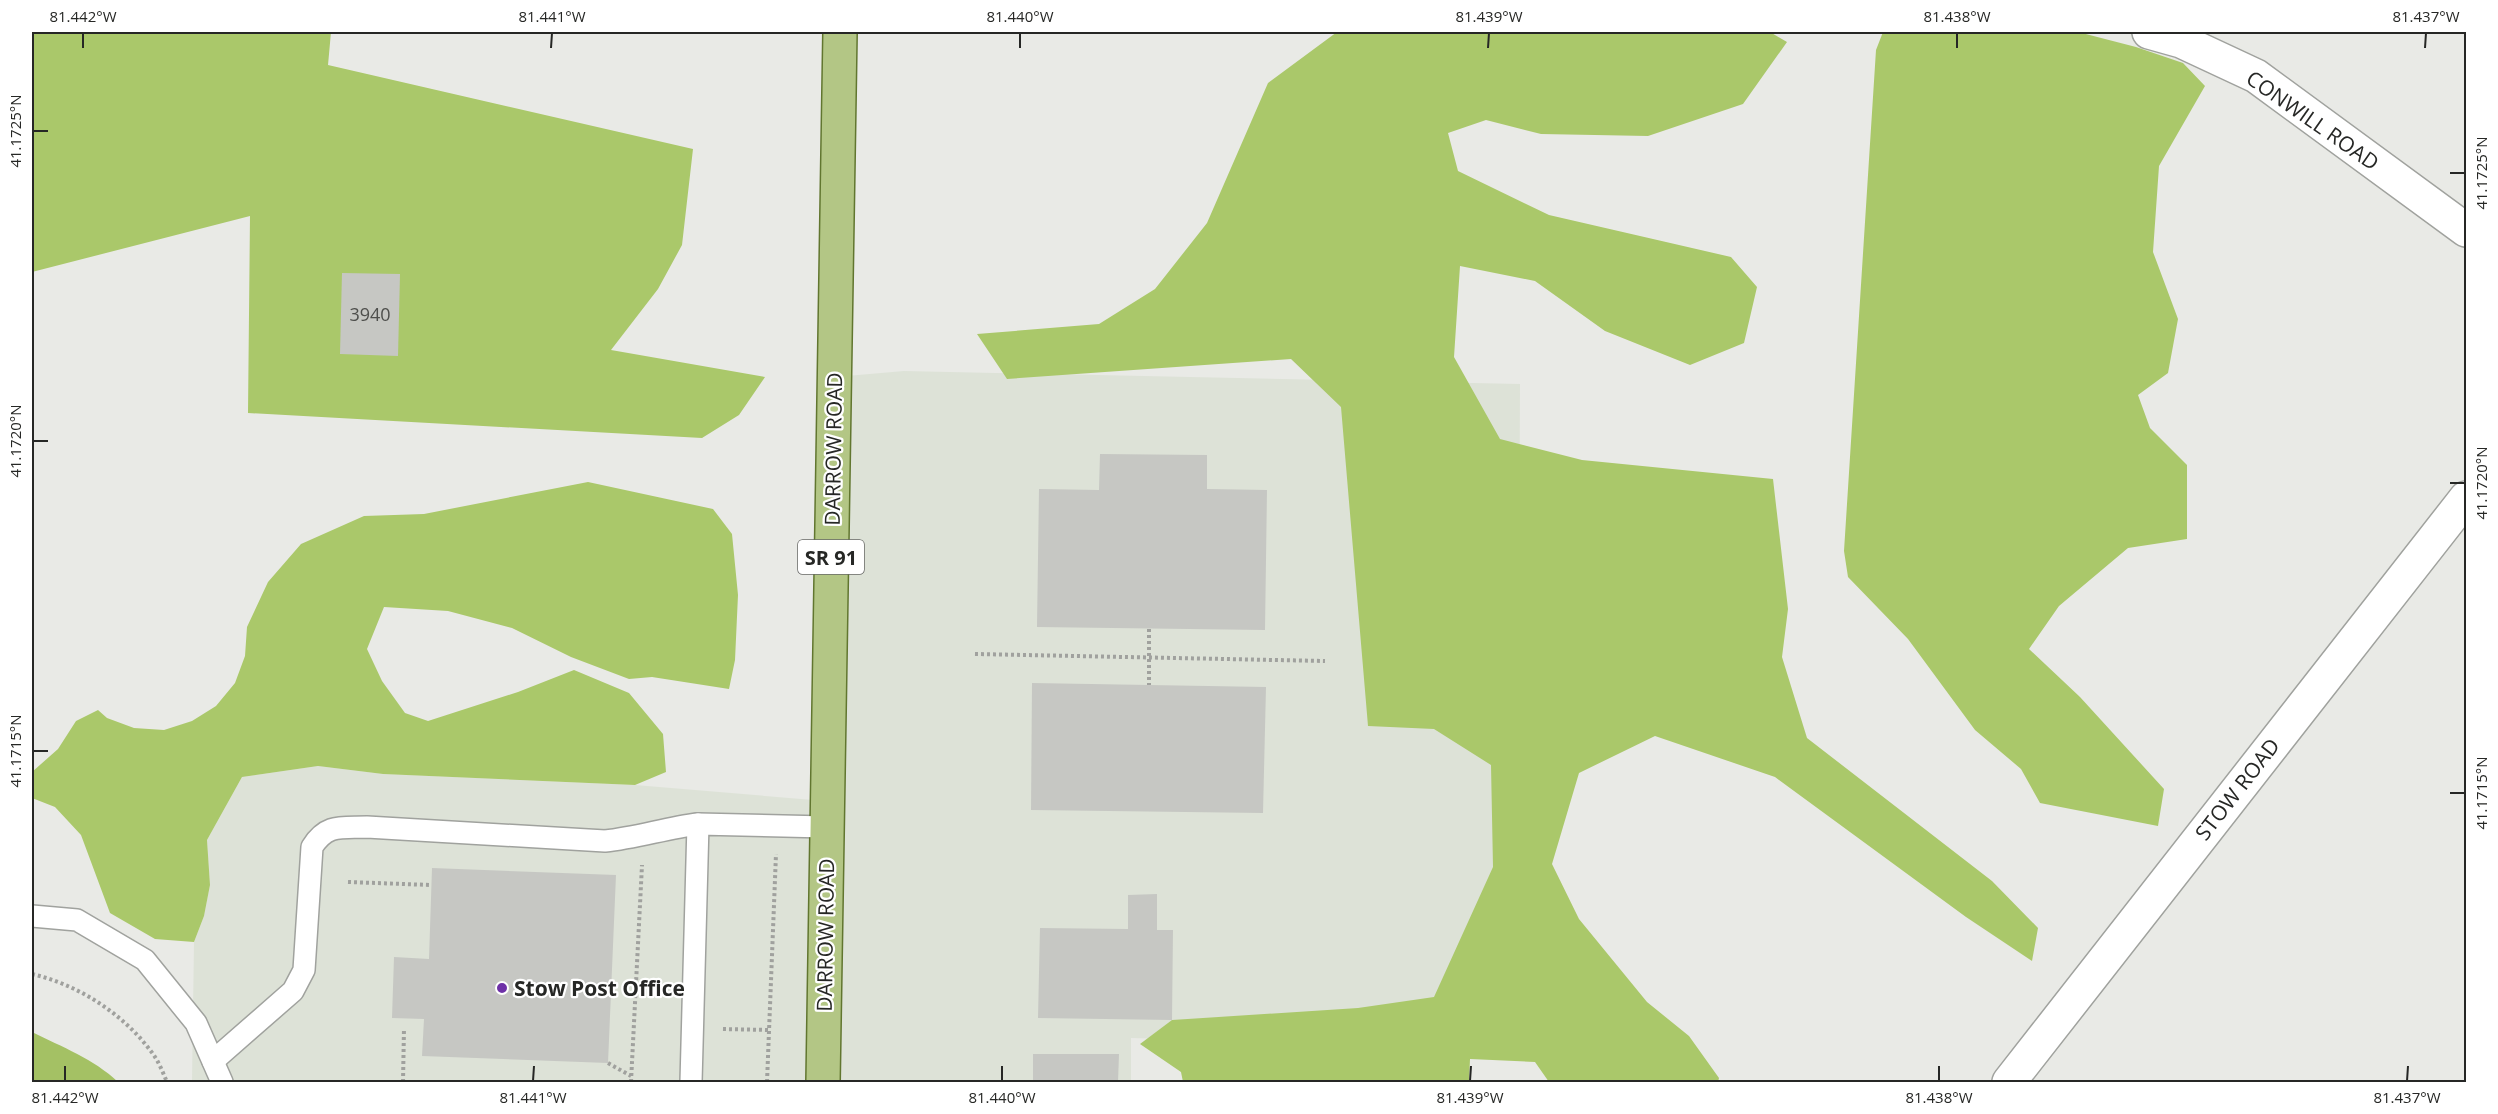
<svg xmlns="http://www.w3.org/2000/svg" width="2498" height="1114" viewBox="0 0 2498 1114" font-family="'Open Sans',sans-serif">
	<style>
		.built { fill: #dde2d7 }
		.forest { fill: #aac86a }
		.water { fill: #a4c164 }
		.building { fill: #c6c7c3 }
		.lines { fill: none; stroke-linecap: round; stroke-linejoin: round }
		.service-casing { stroke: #a0a29e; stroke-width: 24 }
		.minor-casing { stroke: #a0a29e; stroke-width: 36 }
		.tertiary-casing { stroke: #a0a29e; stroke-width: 36 }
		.primary-casing { stroke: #61762f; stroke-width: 36 }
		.path { stroke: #a0a19e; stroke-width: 4; stroke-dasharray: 3 3; stroke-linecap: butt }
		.service { stroke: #fff; stroke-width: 21 }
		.minor { stroke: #fff; stroke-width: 33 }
		.tertiary { stroke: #fff; stroke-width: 33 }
		.primary { stroke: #b3c685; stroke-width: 33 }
		.ticks { fill: none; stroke: #262725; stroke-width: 2 }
		.poi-dot { fill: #6e31a7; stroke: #fff; stroke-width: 2 }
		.labels { text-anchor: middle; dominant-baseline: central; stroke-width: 4.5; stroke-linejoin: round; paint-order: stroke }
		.number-label { font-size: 18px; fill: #4e4f4c }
		.shield { fill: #fff; stroke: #676866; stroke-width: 1.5 }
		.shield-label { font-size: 20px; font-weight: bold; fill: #262725 }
		.street-label { font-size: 21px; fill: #262725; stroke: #fff }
		.poi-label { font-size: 21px; font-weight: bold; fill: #262725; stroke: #fff; text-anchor: start }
		.neatline { fill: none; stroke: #262725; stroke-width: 2 }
		.ticks-label { font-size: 15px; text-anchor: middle; fill: #262725 }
	</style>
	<rect width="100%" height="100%" fill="#e9eae6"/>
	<g class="built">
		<polygon points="904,371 1520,384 1517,1048 1131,1038 1131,1082 823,1082 835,377"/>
		<polygon points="318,766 383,774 635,785 813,800 814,1082 192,1082 194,942 204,916 210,885 207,840 242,777"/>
	</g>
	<g class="forest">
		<polygon points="32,32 331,32 328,65 693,149 682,245 658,289 611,350 765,377 739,415 702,438 248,413 250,216 32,272"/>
		<polygon points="1337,32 1770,32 1787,42 1743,104 1648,136 1541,134 1486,120 1448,133 1458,171 1549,215 1731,257 1757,287 1744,343 1690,365 1605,331 1535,281 1460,266 1454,357 1500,439 1582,460 1773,479 1788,609 1782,657 1807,738 1992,881 2038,928 2032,961 1966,917 1775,777 1655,736 1579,773 1552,864 1579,919 1647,1002 1689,1036 1719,1078 1718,1082 1549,1082 1535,1062 1470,1059 1469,1082 1183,1082 1181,1072 1140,1044 1172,1020 1358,1008 1434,997 1493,867 1491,765 1434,729 1368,726 1341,407 1291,359 1007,379 977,334 1099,324 1155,289 1207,223 1268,83"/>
		<polygon points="1883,32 2078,32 2136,47 2183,63 2205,86 2159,166 2153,252 2178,319 2168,373 2138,395 2150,428 2187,465 2187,539 2128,548 2059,606 2029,649 2080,697 2164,789 2158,826 2040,803 2021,769 1975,730 1908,639 1848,577 1844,551 1876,50"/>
		<polygon points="588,482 713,509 732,534 738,595 735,660 729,689 652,677 629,679 571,657 512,628 448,611 384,607 367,649 382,681 405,713 428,721 518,692 574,670 629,693 663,734 666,772 635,785 383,774 318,766 242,777 207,840 210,885 204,916 194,942 155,939 110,913 81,835 55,807 32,798 32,772 58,749 76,721 98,710 107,718 134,728 164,730 192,721 216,706 235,683 245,656 247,627 268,582 301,544 364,516 424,514"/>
	</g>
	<path class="water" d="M32,1032C62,1047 94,1059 118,1082H32Z"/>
	<g class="building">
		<polygon points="342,273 400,274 398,356 340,354"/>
		<polygon points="1100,454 1207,455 1207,489 1267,490 1265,630 1037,627 1039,489 1099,490"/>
		<polygon points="1032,683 1266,687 1263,813 1031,810"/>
		<polygon points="432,868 616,875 608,1063 422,1056 424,1019 392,1018 394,957 429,959"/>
		<polygon points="1157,894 1157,930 1173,930 1172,1020 1038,1018 1040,928 1128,929 1128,895"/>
		<polygon points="1033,1054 1119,1054 1118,1082 1033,1082"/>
	</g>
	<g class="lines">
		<defs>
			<g id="service">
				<polyline points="32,916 77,920 145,960 196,1023 222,1082"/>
				<path d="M213,1061L293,991L304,970L312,847C327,823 342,828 367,827L605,841C636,838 666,828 698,824"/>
				<polyline points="691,1082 698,824 826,827"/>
			</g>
			<polyline id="minor" points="2149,32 2181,41 2256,76 2466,230"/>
			<polyline id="tertiary" points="2009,1082 2466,498"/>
			<polyline id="primary" points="823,1082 840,32"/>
		</defs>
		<use href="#service" class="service-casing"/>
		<use href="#minor" class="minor-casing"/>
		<use href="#tertiary" class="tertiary-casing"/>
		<use href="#primary" class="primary-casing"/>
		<g class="path">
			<polyline points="1149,629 1149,685"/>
			<polyline points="975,654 1325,661"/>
			<polyline points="348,882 431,885"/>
			<path d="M32,974C79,985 124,1014 153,1054C159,1062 163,1073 167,1082"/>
			<polyline points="723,1029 770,1030"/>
			<polyline points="608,1063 631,1076"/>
			<polyline points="403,1082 404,1028"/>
			<polyline points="631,1082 642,865"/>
			<polyline points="767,1082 776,854"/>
		</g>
		<use href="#service" class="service"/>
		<use href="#minor" class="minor"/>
		<use href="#tertiary" class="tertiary"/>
		<use href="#primary" class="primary"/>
	</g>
	<path class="ticks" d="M83,48V33M551,48L552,33M1020,48V33M1488,48L1489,33M1957,48V33M2425,48L2426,33M33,131H48M2450,173H2465M33,441H48M2450,483H2465M33,751H48M2450,793H2465M65,1081V1066M533,1081L534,1066M1002,1081V1066M1470,1081L1471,1066M1939,1081V1066M2407,1081L2408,1066"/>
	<circle class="poi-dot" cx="502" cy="988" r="6"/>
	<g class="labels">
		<g class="number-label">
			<text x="370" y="314">3940</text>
		</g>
		<rect class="shield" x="798" y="540" width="66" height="34" rx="4.5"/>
		<g class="shield-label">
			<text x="831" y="557">SR 91</text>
		</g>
		<g class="street-label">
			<text transform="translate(2313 120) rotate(35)">CONWILL ROAD</text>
			<text transform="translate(833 449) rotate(-89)">DARROW ROAD</text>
			<text transform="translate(2237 789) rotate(-52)">STOW ROAD</text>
			<text transform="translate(825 935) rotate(-89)">DARROW ROAD</text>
		</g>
		<g class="poi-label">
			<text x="514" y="988">Stow Post Office</text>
		</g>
	</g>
	<rect width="2498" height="1114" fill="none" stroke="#ffffff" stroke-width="66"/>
	<rect x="33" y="33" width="2432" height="1048" class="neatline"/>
	<g class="ticks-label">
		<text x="83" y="22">81.442°W</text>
		<text x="552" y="22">81.441°W</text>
		<text x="1020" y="22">81.440°W</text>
		<text x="1489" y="22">81.439°W</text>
		<text x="1957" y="22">81.438°W</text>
		<text x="2426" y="22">81.437°W</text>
		<text transform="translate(16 131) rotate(-90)" y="5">41.1725°N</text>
		<text transform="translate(2482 173) rotate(-90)" y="5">41.1725°N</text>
		<text transform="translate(16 441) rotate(-90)" y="5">41.1720°N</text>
		<text transform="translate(2482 483) rotate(-90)" y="5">41.1720°N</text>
		<text transform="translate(16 751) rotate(-90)" y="5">41.1715°N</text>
		<text transform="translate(2482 793) rotate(-90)" y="5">41.1715°N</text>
		<text x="65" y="1103">81.442°W</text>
		<text x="533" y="1103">81.441°W</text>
		<text x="1002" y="1103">81.440°W</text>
		<text x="1470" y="1103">81.439°W</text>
		<text x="1939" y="1103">81.438°W</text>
		<text x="2407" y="1103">81.437°W</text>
	</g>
</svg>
